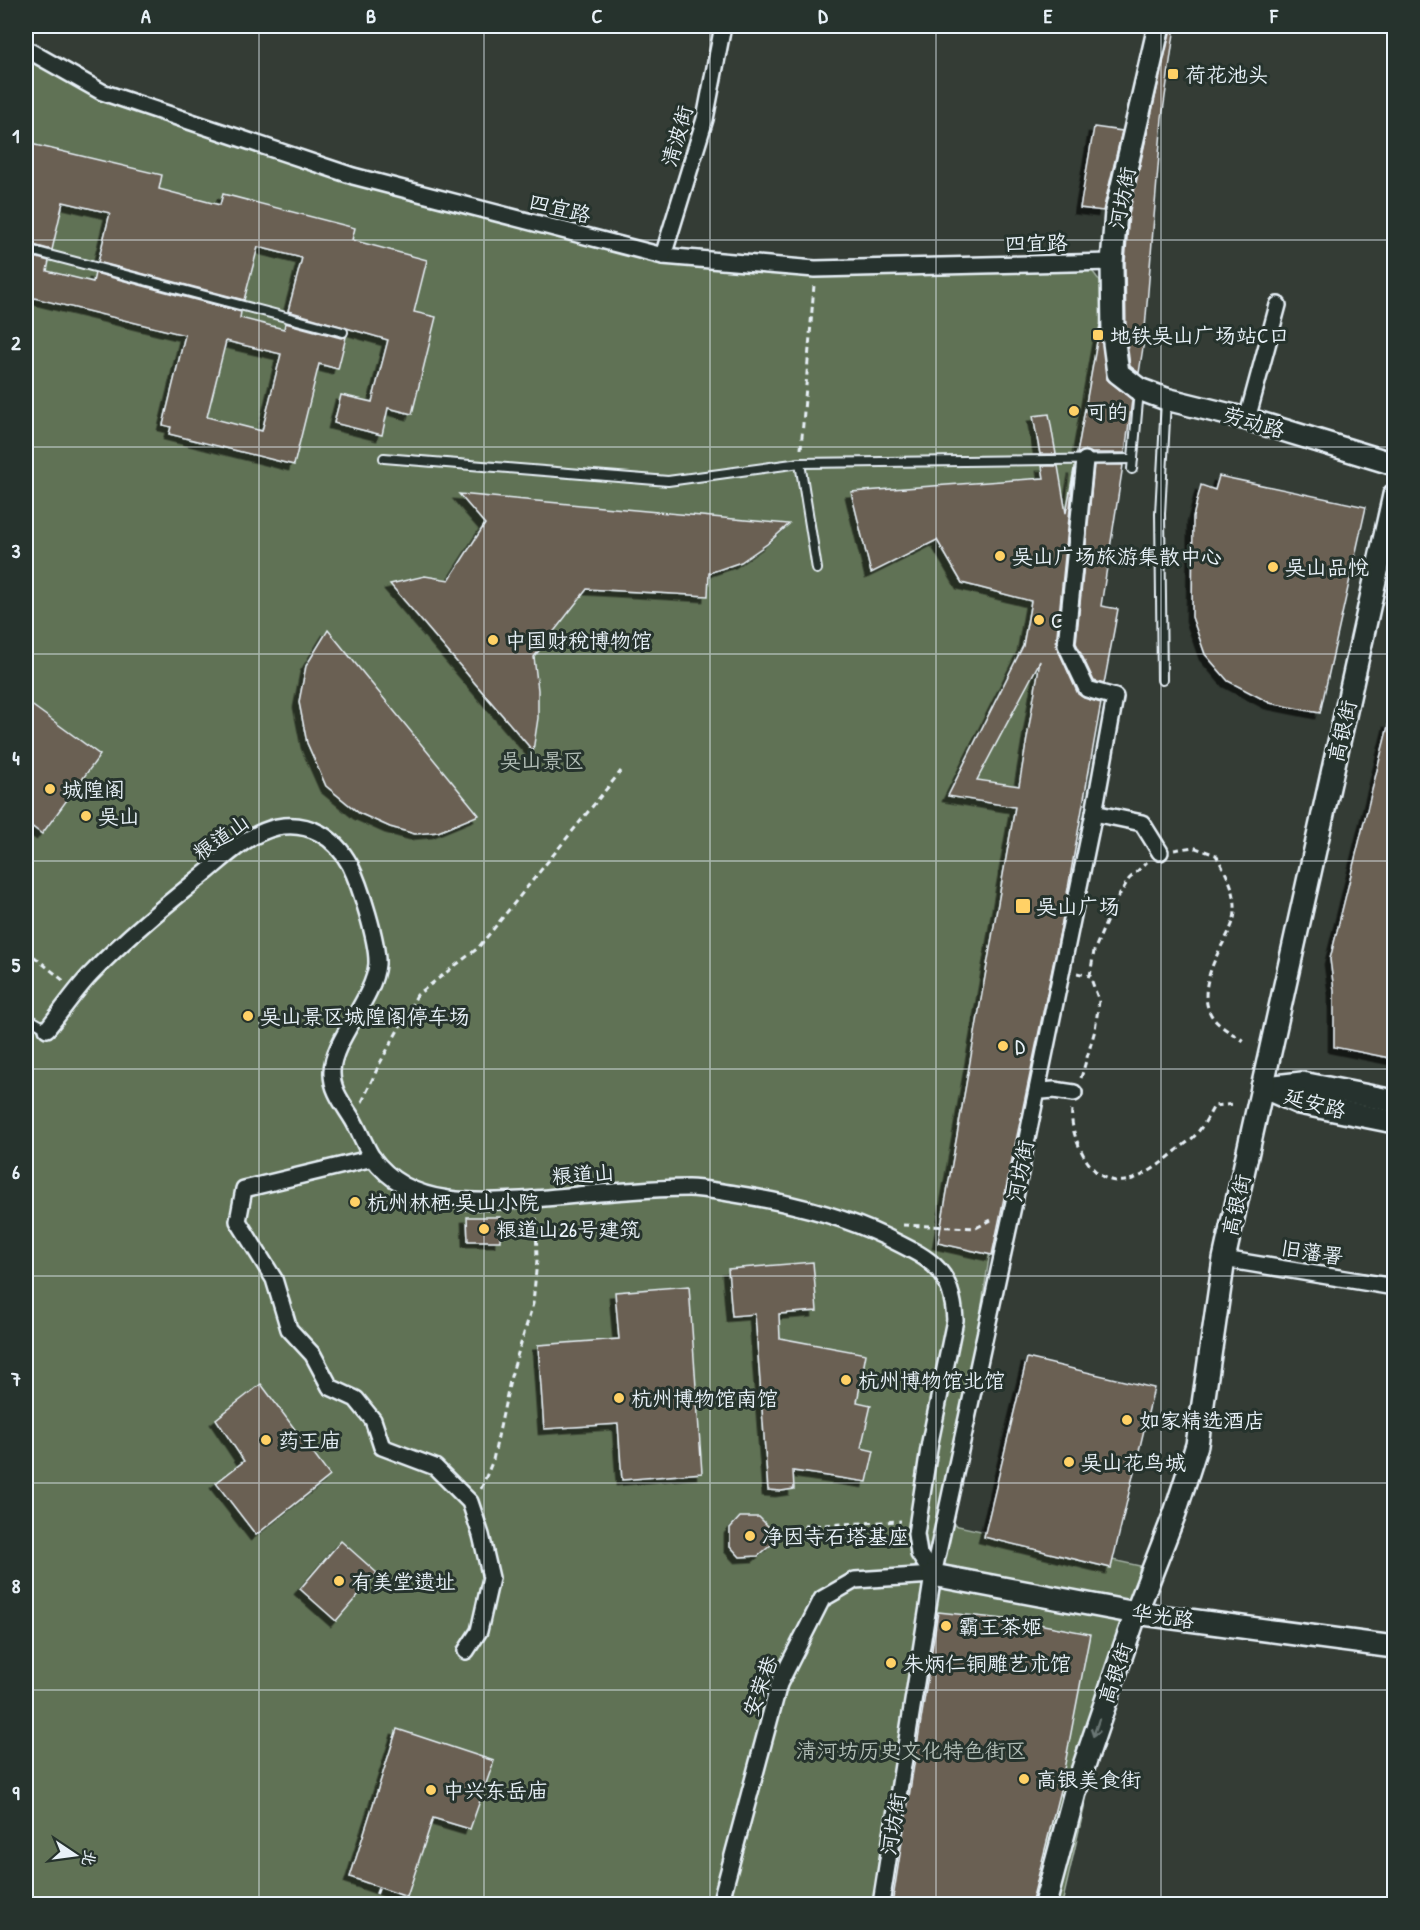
<svg xmlns="http://www.w3.org/2000/svg" width="1420" height="1930" viewBox="0 0 1420 1930" font-family="'Patrick Hand','LXGW WenKai TC',sans-serif">
	<style>
		.green { fill: #607255; stroke: #a4b2a6; stroke-width: 1.5 }
		.building { fill: #6a6053; stroke: #e8f1f8; stroke-width: 1.5; fill-rule: evenodd; filter: url(#shadow) }
		.lines { fill: none; stroke-linecap: round; stroke-linejoin: round }
		.lane-casing { stroke: #e8f1f8; stroke-width: 12 }
		.street-casing { stroke: #e8f1f8; stroke-width: 20 }
		.secondary-casing { stroke: #e8f1f8; stroke-width: 26 }
		.path { stroke: #e8f1f8; stroke-width: 3; stroke-dasharray: 6 4.5; stroke-linecap: butt }
		.lane { stroke: #26332d; stroke-width: 8 }
		.street { stroke: #26332d; stroke-width: 15 }
		.secondary { stroke: #26332d; stroke-width: 21 }
		.oneway { stroke: #6a7674 }
		.grid { fill: none; stroke: #e8f1f8; stroke-width: 1.5; stroke-opacity: 0.55 }
		.poi-dot { fill: #ffd166; stroke: #26332d; stroke-width: 2 }
		.labels { text-anchor: middle; dominant-baseline: central; stroke-width: 6; stroke-linejoin: round; paint-order: stroke }
		.poi-label { font-size: 21px; fill: #e8f1f8; stroke: #26332d; text-anchor: start }
		.street-label { font-size: 21px; fill: #e8f1f8; stroke: #26332d }
		.park-label { font-size: 21px; fill: #b2beb7; stroke: #26332d }
		.neatline { fill: none; stroke: #e8f1f8; stroke-width: 2 }
		.grid-label { font-size: 20px; text-anchor: middle; font-weight: bold; fill: #e8f1f8 }
	</style>
	<defs>
		<filter id="shadow"><feDropShadow dx="-5.5" dy="5.5" stdDeviation="0" flood-color="#0009"/></filter>
	</defs>
	<rect width="100%" height="100%" fill="#343c35"/>
	<filter id="ink" filterUnits="userSpaceOnUse"><feTurbulence type="fractalNoise" baseFrequency=".0167" numOctaves="2"/><feDisplacementMap in="SourceGraphic" scale="12" xChannelSelector="R" yChannelSelector="G"/><feConvolveMatrix kernelMatrix="1 2 1 2 8 2 1 2 1" color-interpolation-filters="sRGB"/></filter>
	<g filter="url(#ink)">
		<polygon class="green" points="26,54 188,126 745,270 1084,260 1102,284 1091,580 949,1524 1140,1566 1062,1904 26,1904"/>
		<g class="building">
			<polygon points="1171,26 1175,26 1162,118 1144,341 1139,373 1130,366 1126,334 1125,262 1129,214"/>
			<polygon points="1094,127 1122,131 1103,211 1080,208"/>
			<polygon points="31,144 162,175 159,189 220,205 223,194 355,228 352,240 427,260 414,312 436,317 412,414 388,408 382,435 334,423 341,395 372,402 388,340 288,311 302,258 258,247 244,300 98,262 110,213 63,202 52,250 26,243 26,167"/>
			<path d="M26,255L49,261L47,271L93,282L95,273L241,312L240,318L284,329L285,323L341,338L346,337L338,369L319,364L294,465L169,434L171,427L163,425L185,335L26,296ZM226,341L281,354L262,431L207,417Z"/>
			<polygon points="1100,325 1107,379 1132,400 1125,453 1092,453 1085,450 1077,454"/>
			<polygon points="1049,414 1056,454 1040,454 1033,416"/>
			<polygon points="1094,465 1123,465 1101,606 1118,609 1104,684 1094,681 1076,643"/>
			<path d="M1042,466H1058L1066,513L1074,469L1056,645L1078,694L1084,698L1101,703L1062,922L992,1255L938,1243L1015,807L948,796L1023,646L1031,601L962,583L937,540L871,573L851,492L1044,478ZM1040,661L1019,786L977,780Z"/>
			<polygon points="1219,476 1366,507 1320,713 1270,703 1228,681 1205,654 1192,617 1193,517 1201,485 1215,490"/>
			<polygon points="459,494 789,524 767,544 741,562 709,573 708,596 587,589 534,657 538,690 538,718 533,751 390,584 425,576 449,580 485,524"/>
			<polygon points="328,630 479,815 438,832 415,834 390,827 359,813 326,786 307,743 299,702 306,666"/>
			<polygon points="26,701 100,755 42,834 26,822"/>
			<polygon points="1389,722 1395,723 1395,1059 1334,1047 1334,990 1330,959"/>
			<polygon points="467,1217 500,1217 500,1241 468,1241"/>
			<polygon points="813,1262 817,1311 779,1314 780,1338 866,1354 857,1402 871,1405 861,1448 874,1451 867,1482 793,1471 794,1489 781,1491 768,1490 755,1314 732,1316 728,1269"/>
			<polygon points="689,1286 702,1473 622,1480 618,1424 544,1429 538,1345 619,1339 615,1292"/>
			<polygon points="1027,1358 1154,1388 1111,1568 984,1537"/>
			<polygon points="261,1384 330,1476 256,1535 216,1483 244,1461 216,1419"/>
			<polygon points="740,1517 759,1517 770,1528 772,1544 758,1556 740,1557 730,1546 730,1528"/>
			<polygon points="341,1541 377,1573 336,1621 300,1589"/>
			<polygon points="938,1612 1023,1621 1090,1634 1060,1790 1031,1905 892,1905"/>
			<polygon points="397,1729 494,1761 470,1829 433,1818 407,1897 350,1877"/>
		</g>
		<g class="lines">
			<defs>
				<g id="lane">
					<polyline points="26,63 31,52"/>
					<polyline points="26,249 343,332"/>
					<polyline points="384,458 668,481 800,463 1133,459"/>
					<polyline points="800,463 817,569"/>
					<polyline points="1132,469 1139,390"/>
					<polyline points="1162,680 1160,514 1166,400"/>
					<polyline points="26,1017 47,1029"/>
				</g>
				<g id="street">
					<polyline points="26,49 102,92 353,176 663,256 815,269 1112,262"/>
					<polyline points="663,256 705,119 723,26"/>
					<polyline points="1247,419 1278,305"/>
					<polyline points="1094,813 1142,823 1160,852"/>
					<path d="M47,1029C61,1012 74,992 90,975C126,937 167,904 208,871C228,854 250,833 277,827C309,821 335,837 350,865C360,885 378,942 377,964C374,999 333,1039 332,1071C331,1090 344,1105 353,1120C360,1132 365,1146 372,1157C390,1182 418,1195 448,1199C493,1205 553,1197 599,1193C628,1191 658,1188 688,1188C703,1188 720,1192 735,1194C788,1202 838,1214 886,1237C930,1259 952,1267 955,1320L930,1442L916,1534L919,1554L933,1575"/>
					<polyline points="1042,1091 1054,1090 1074,1093"/>
					<polyline points="373,1158 244,1189 238,1221 274,1279 289,1329 313,1355 330,1387 356,1399 373,1420 382,1447 435,1467 470,1502 481,1535 491,1578 479,1631 466,1651"/>
					<polyline points="1224,1259 1394,1287"/>
					<polyline points="721,1901 743,1904"/>
					<polyline points="720,1904 779,1684 822,1599 855,1580 933,1575"/>
					<polyline points="881,1904 933,1575 1014,1202 1094,813 1115,697 1087,689 1066,645 1085,460"/>
				</g>
				<g id="secondary">
					<polyline points="1159,26 1116,212 1112,262 1113,335 1118,373 1139,389 1166,399 1247,419 1394,464"/>
					<polyline points="1262,1087 1299,1103 1394,1122"/>
					<polyline points="1266,1087 1302,1083 1394,1101"/>
					<polyline points="933,1575 1136,1613 1394,1647"/>
					<polyline points="1045,1904 1075,1792 1136,1613 1175,1513 1197,1445 1224,1259 1394,495"/>
				</g>
			</defs>
			<use href="#lane" class="lane-casing"/>
			<use href="#street" class="street-casing"/>
			<use href="#secondary" class="secondary-casing"/>
			<g class="path">
				<polyline points="801,449 814,285"/>
				<path d="M1174,850L1193,847L1216,855C1226,874 1236,889 1235,911C1235,922 1227,936 1222,945C1211,966 1197,998 1214,1019C1221,1028 1235,1035 1244,1041"/>
				<polyline points="26,950 64,981"/>
				<polyline points="1077,973 1090,976"/>
				<polyline points="1081,1078 1095,1030 1099,1001 1090,976 1094,951 1113,906 1129,879 1147,862"/>
				<polyline points="362,1102 379,1065 417,995 478,948 621,771"/>
				<path d="M1072,1110C1070,1127 1078,1147 1087,1161C1114,1201 1150,1173 1176,1151C1183,1145 1192,1140 1197,1133C1204,1125 1209,1115 1214,1106L1236,1104"/>
				<polyline points="903,1225 976,1228 993,1219"/>
				<polyline points="481,1489 493,1460 511,1376 533,1304 537,1260 536,1215"/>
				<polyline points="804,1526 901,1521"/>
				<polyline points="373,1904 379,1887"/>
			</g>
			<use href="#lane" class="lane"/>
			<use href="#street" class="street"/>
			<use href="#secondary" class="secondary"/>
		</g>
		<defs><path id="oneway-shaft" d="M-6 0H5M1.5-3L5.5 0L1.5 3" fill="none" stroke-width="1.6" stroke-linecap="round" stroke-linejoin="round" transform="scale(1.5)"/></defs>
		<use class="oneway" href="#oneway-shaft" transform="translate(1096 1728) rotate(109)"/>
	</g>
	<path class="grid" d="M259,26V1904M484,26V1904M710,26V1904M936,26V1904M1161,26V1904M26,240H1394M26,447H1394M26,654H1394M26,861H1394M26,1069H1394M26,1276H1394M26,1483H1394M26,1690H1394"/>
	<g class="poi-dot">
		<rect x="1167" y="68" width="12" height="12" rx="3"/>
		<rect x="1092" y="329" width="12" height="12" rx="3"/>
		<circle cx="1074" cy="411" r="6"/>
		<circle cx="1000" cy="556" r="6"/>
		<circle cx="1273" cy="567" r="6"/>
		<circle cx="1039" cy="620" r="6"/>
		<circle cx="493" cy="640" r="6"/>
		<circle cx="50" cy="789" r="6"/>
		<circle cx="86" cy="816" r="6"/>
		<rect x="1015" y="898" width="16" height="16" rx="3"/>
		<circle cx="248" cy="1016" r="6"/>
		<circle cx="1003" cy="1046" r="6"/>
		<circle cx="355" cy="1202" r="6"/>
		<circle cx="484" cy="1229" r="6"/>
		<circle cx="846" cy="1380" r="6"/>
		<circle cx="619" cy="1398" r="6"/>
		<circle cx="1127" cy="1420" r="6"/>
		<circle cx="266" cy="1440" r="6"/>
		<circle cx="1069" cy="1462" r="6"/>
		<circle cx="750" cy="1536" r="6"/>
		<circle cx="339" cy="1581" r="6"/>
		<circle cx="946" cy="1626" r="6"/>
		<circle cx="891" cy="1663" r="6"/>
		<circle cx="1024" cy="1779" r="6"/>
		<circle cx="431" cy="1790" r="6"/>
	</g>
	<g class="labels">
		<g class="poi-label">
			<text x="1185" y="74">荷花池头</text>
			<text x="1110" y="335">地铁吴山广场站C口</text>
			<text x="1086" y="411">可的</text>
			<text x="1012" y="556">吴山广场旅游集散中心</text>
			<text x="1285" y="567">吴山品悦</text>
			<text x="1051" y="620">C</text>
			<text x="505" y="640">中国财税博物馆</text>
			<text x="62" y="789">城隍阁</text>
			<text x="98" y="816">吴山</text>
			<text x="1036" y="906">吴山广场</text>
			<text x="260" y="1016">吴山景区城隍阁停车场</text>
			<text x="1015" y="1046">D</text>
			<text x="367" y="1202">杭州林栖·吴山小院</text>
			<text x="496" y="1229">粮道山26号建筑</text>
			<text x="858" y="1380">杭州博物馆北馆</text>
			<text x="631" y="1398">杭州博物馆南馆</text>
			<text x="1139" y="1420">如家精选酒店</text>
			<text x="278" y="1440">药王庙</text>
			<text x="1081" y="1462">吴山花鸟城</text>
			<text x="762" y="1536">净因寺石塔基座</text>
			<text x="351" y="1581">有美堂遗址</text>
			<text x="958" y="1626">霸王茶姬</text>
			<text x="903" y="1663">朱炳仁铜雕艺术馆</text>
			<text x="1036" y="1779">高银美食街</text>
			<text x="443" y="1790">中兴东岳庙</text>
		</g>
		<g class="street-label">
			<text transform="translate(677 136) rotate(-74)">清波街</text>
			<text transform="translate(1122 198) rotate(-79)">河坊街</text>
			<text transform="translate(560 208) rotate(14)">四宜路</text>
			<text transform="translate(1036 243) rotate(-1)">四宜路</text>
			<text transform="translate(1254 422) rotate(16)">劳动路</text>
			<text transform="translate(1342 731) rotate(-77)">高银街</text>
			<text transform="translate(221 837) rotate(-35)">粮道山</text>
			<text transform="translate(1315 1103) rotate(15)">延安路</text>
			<text transform="translate(1020 1171) rotate(-79)">河坊街</text>
			<text transform="translate(583 1174) rotate(-4)">粮道山</text>
			<text transform="translate(1236 1205) rotate(-77)">高银街</text>
			<text transform="translate(1312 1252) rotate(9)">旧藩署</text>
			<text transform="translate(1163 1616) rotate(8)">华光路</text>
			<text transform="translate(1115 1673) rotate(-71)">高银街</text>
			<text transform="translate(760 1686) rotate(-70)">安荣巷</text>
			<text transform="translate(893 1824) rotate(-81)">河坊街</text>
		</g>
		<g class="park-label">
			<text x="542" y="760">吴山景区</text>
			<text x="911" y="1750">清河坊历史文化特色街区</text>
		</g>
	</g>
	<rect width="1420" height="1930" fill="none" stroke="#26332d" stroke-width="66"/>
	<g transform="translate(75 1855) rotate(103)" stroke="#26332d" stroke-width="4.5" paint-order="stroke">
	<path d="M0-4.5L10 22L0 15L-10 22Z" fill="#e8f1f8"/>
	<text y="-9" font-size="16" font-weight="bold" text-anchor="middle" fill="#e8f1f8">北</text>
	</g>
	<rect x="33" y="33" width="1354" height="1864" class="neatline"/>
	<g class="grid-label">
		<text x="146" y="23">A</text>
		<text x="371" y="23">B</text>
		<text x="597" y="23">C</text>
		<text x="823" y="23">D</text>
		<text x="1048" y="23">E</text>
		<text x="1274" y="23">F</text>
		<text x="16" y="143">1</text>
		<text x="16" y="350">2</text>
		<text x="16" y="558">3</text>
		<text x="16" y="765">4</text>
		<text x="16" y="972">5</text>
		<text x="16" y="1179">6</text>
		<text x="16" y="1386">7</text>
		<text x="16" y="1593">8</text>
		<text x="16" y="1800">9</text>
	</g>
</svg>
